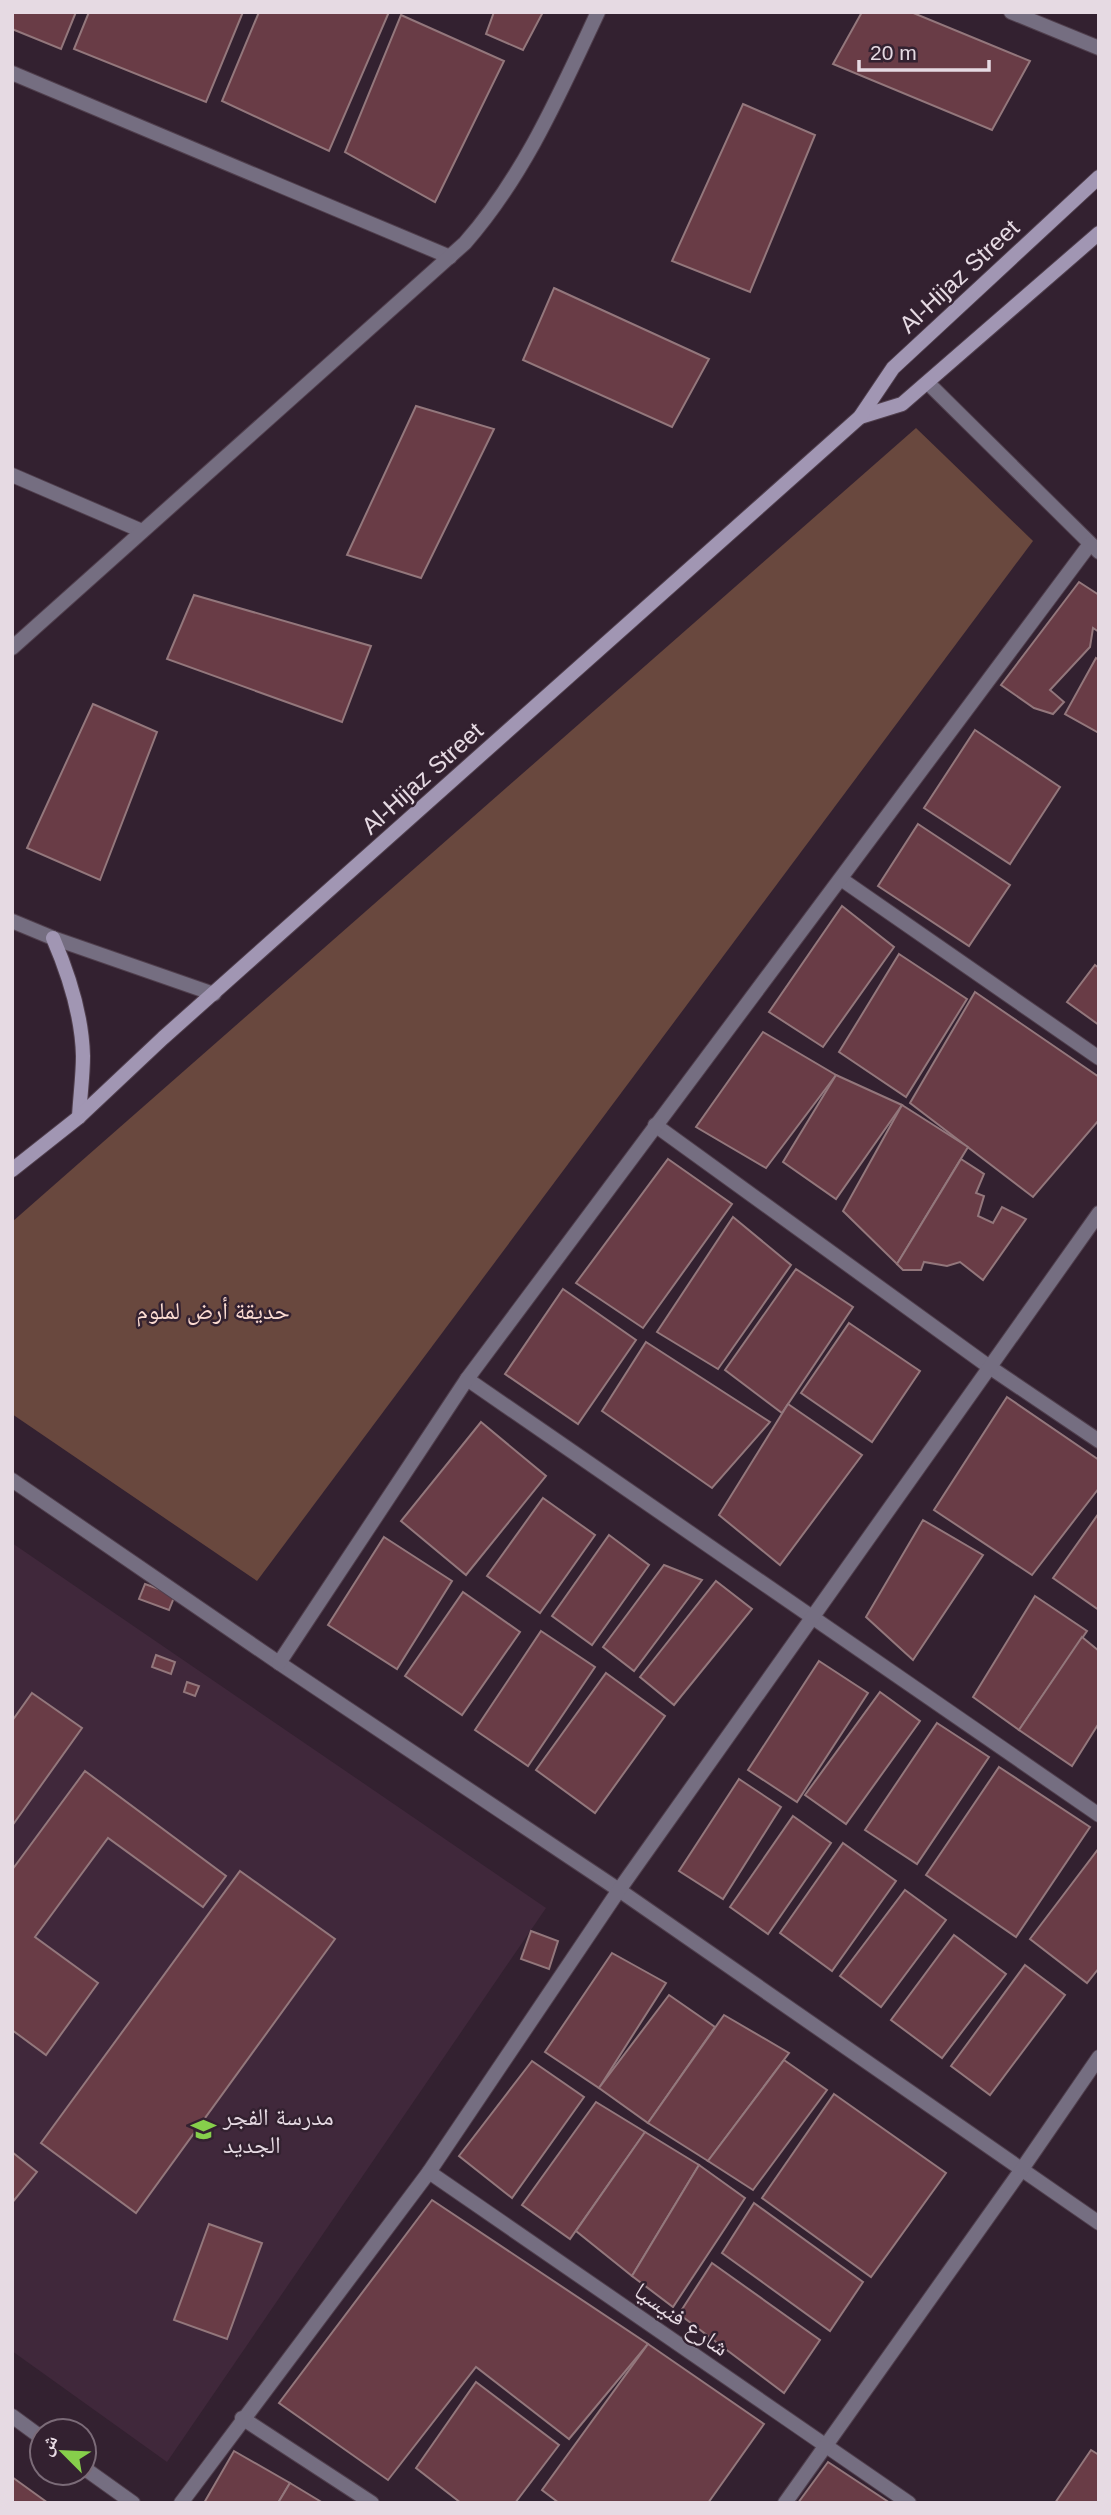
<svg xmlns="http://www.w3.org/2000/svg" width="1111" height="2515" viewBox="0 0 1111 2515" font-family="Arial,'Noto Naskh Arabic',sans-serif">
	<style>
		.built { fill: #40283b }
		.green { fill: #69483e }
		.building { fill: #693c46; stroke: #93777c; stroke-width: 2 }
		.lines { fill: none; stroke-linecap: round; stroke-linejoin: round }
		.street-casing { stroke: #503f4d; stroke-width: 16 }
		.secondary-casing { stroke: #503f4d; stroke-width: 16 }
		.street { stroke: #756e81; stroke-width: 14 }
		.secondary { stroke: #a196b3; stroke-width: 14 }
		.labels { text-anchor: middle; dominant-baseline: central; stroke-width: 5; stroke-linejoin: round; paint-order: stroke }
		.street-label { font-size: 24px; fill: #e6dae3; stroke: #332130 }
		.park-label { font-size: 24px; fill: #fcdcd2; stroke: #332130 }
		.poi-label { font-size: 24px; fill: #e6dae3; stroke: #332130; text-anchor: start }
	</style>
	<rect width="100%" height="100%" fill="#332130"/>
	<polygon class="built" points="12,1543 546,1908 167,2462 12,2351"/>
	<polygon class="green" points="916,428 1033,541 257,1581 12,1414 12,1222"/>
	<g class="building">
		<polygon points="12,12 76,12 61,49 12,29"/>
		<polygon points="89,12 243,12 206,102 74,49"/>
		<polygon points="259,12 389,12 329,151 222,101"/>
		<polygon points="494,12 543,12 523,50 486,34"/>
		<polygon points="862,12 911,12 1030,61 992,130 833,64"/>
		<polygon points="401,15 504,61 435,202 345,152"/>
		<polygon points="743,104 815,135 750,292 672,261"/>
		<polygon points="554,288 709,359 672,427 523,360"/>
		<polygon points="416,406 494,429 421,578 347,555"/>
		<polygon points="1079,582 1099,595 1099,632 1093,628 1090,647 1050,690 1064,702 1053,714 1034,708 1001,685"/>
		<polygon points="194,595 371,646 342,722 167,659"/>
		<polygon points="1096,658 1099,660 1099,733 1065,714"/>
		<polygon points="93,704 157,732 100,880 27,848"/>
		<polygon points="975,730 1060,787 1010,864 924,808"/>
		<polygon points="918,824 1010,885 969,946 878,886"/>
		<polygon points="842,906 894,947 823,1047 769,1012"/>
		<polygon points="899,954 967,999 906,1097 839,1052"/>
		<polygon points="1095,965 1099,968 1099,1025 1067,1002"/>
		<polygon points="975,992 1099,1077 1099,1120 1033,1197 910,1103"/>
		<polygon points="763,1032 836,1075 766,1168 696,1127"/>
		<polygon points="836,1075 902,1105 836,1199 783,1162"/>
		<polygon points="902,1105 968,1147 897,1264 843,1211"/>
		<polygon points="668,1159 732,1204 643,1328 576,1283"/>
		<polygon points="961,1159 984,1174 976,1193 984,1196 978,1216 993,1223 1002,1207 1026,1219 983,1280 960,1262 947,1266 924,1262 921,1270 903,1270 897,1264"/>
		<polygon points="733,1217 791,1265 718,1369 657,1332"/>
		<polygon points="796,1269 853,1307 782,1413 725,1370"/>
		<polygon points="563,1289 636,1340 578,1424 505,1374"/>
		<polygon points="849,1323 920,1371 872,1442 801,1393"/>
		<polygon points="646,1342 770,1422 712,1488 602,1411"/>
		<polygon points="1007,1397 1099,1460 1099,1488 1032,1575 934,1510"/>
		<polygon points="788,1404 862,1455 780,1565 719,1515"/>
		<polygon points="481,1422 546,1476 466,1575 401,1521"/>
		<polygon points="543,1498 595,1535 540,1613 487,1576"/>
		<polygon points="1099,1513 1099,1610 1053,1578"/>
		<polygon points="923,1520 983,1555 913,1660 866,1617"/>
		<polygon points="609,1535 649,1565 592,1645 552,1616"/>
		<polygon points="384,1537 452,1581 397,1669 328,1625"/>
		<polygon points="664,1565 702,1580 634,1671 603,1647"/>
		<polygon points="716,1581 752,1609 674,1705 640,1677"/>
		<polygon points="145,1584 175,1595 169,1610 139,1599"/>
		<polygon points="463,1592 520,1632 462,1715 405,1676"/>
		<polygon points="1035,1596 1087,1631 1019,1730 973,1697"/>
		<polygon points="541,1631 595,1667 528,1766 475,1730"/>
		<polygon points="1082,1637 1099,1651 1099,1723 1072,1766 1019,1730"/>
		<polygon points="156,1655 175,1662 171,1674 152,1667"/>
		<polygon points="819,1661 868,1693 797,1802 748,1770"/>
		<polygon points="606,1673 665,1716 595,1813 536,1770"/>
		<polygon points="187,1682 199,1686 195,1696 184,1692"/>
		<polygon points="880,1692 920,1721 846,1824 805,1795"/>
		<polygon points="32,1693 82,1728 12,1826 12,1721"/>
		<polygon points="937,1723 989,1757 917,1864 865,1830"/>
		<polygon points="999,1767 1090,1827 1016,1937 926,1875"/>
		<polygon points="85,1771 226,1876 203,1907 108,1838 35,1937 98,1983 46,2055 12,2030 12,1870"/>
		<polygon points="739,1779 781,1807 723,1899 679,1871"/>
		<polygon points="793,1816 831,1843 768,1934 730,1907"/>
		<polygon points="843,1843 896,1881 832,1971 780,1933"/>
		<polygon points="1099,1848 1099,1968 1087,1983 1030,1939"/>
		<polygon points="240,1871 335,1939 136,2213 41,2143"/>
		<polygon points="905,1890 946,1920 881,2007 840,1976"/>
		<polygon points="531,1931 558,1941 549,1969 521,1959"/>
		<polygon points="954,1935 1006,1974 942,2058 891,2020"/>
		<polygon points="612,1953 666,1983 599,2088 545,2052"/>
		<polygon points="1025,1965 1065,1995 990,2095 951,2066"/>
		<polygon points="669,1995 715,2027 648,2123 599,2088"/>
		<polygon points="724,2015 789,2053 708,2161 648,2123"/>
		<polygon points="784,2060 827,2090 753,2190 708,2161"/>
		<polygon points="532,2061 584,2097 512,2198 459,2156"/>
		<polygon points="834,2094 946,2173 871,2277 762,2198"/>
		<polygon points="596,2102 645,2132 570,2239 522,2205"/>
		<polygon points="645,2132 699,2165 632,2276 576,2231"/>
		<polygon points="12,2152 37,2172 12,2203"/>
		<polygon points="699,2165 745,2198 673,2307 632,2276"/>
		<polygon points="432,2200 648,2344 569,2439 476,2367 388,2480 279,2403"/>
		<polygon points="754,2203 863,2282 830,2331 722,2253"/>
		<polygon points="209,2224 262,2243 227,2339 174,2320"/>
		<polygon points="712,2263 820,2340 784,2393 679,2314"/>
		<polygon points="648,2344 764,2424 708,2503 559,2503 542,2490"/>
		<polygon points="476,2382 559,2445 515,2503 461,2503 416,2468"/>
		<polygon points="1091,2450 1099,2455 1099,2503 1055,2503"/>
		<polygon points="234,2451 290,2483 278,2503 204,2503"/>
		<polygon points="828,2462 890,2503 798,2503"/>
		<polygon points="12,2477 48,2503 12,2503"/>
		<polygon points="290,2483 323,2503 278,2503"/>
	</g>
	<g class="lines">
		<defs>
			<g id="street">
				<polyline points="1011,12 1099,48"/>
				<polyline points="12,73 450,257"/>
				<polyline points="928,383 1099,552"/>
				<polyline points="12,475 142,531"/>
				<path d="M12,648L465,243C524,176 560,93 598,12"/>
				<polyline points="841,879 1099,1058"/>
				<polyline points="12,921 53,938 214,994"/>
				<polyline points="655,1125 988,1366 1099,1441"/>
				<polyline points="467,1379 1099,1815"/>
				<polyline points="12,1480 279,1663 619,1890 1099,2223"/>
				<polyline points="279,1663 467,1379 1090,544"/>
				<polyline points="429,2172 909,2503"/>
				<polyline points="12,2416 42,2438"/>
				<polyline points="242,2418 372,2503"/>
				<polyline points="84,2468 133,2503"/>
				<polyline points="181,2503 429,2172 619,1890 1099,1213"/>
				<polyline points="785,2503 1022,2169 1099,2057"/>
			</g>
			<g id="secondary">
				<polyline points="860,417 902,404 1099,233"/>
				<path d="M53,938C69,975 82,1014 83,1056C83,1076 80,1097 79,1117"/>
				<polyline points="12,1170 79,1117 163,1038 860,417 893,368 1099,177"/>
			</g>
		</defs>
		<use href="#street" class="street-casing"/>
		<use href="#secondary" class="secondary-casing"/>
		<use href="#street" class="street"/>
		<use href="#secondary" class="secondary"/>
	</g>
	<defs>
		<symbol id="school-bare" viewBox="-9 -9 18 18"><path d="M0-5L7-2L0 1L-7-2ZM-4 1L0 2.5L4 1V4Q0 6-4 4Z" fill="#86cf4b" stroke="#332130" stroke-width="2.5" paint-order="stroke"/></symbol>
	</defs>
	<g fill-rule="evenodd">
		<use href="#school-bare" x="186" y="2112" width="35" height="35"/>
	</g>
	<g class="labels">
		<g class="street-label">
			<text transform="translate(959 276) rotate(-43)">Al-Hijaz Street</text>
			<text transform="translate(422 778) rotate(-42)">Al-Hijaz Street</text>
			<text transform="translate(682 2319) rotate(35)">شارع فنيسيا</text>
		</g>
		<g class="park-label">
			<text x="213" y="1310">حديقة أرض لملوم</text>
		</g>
		<g class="poi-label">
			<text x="223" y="2116">مدرسة الفجر<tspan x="223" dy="28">الجديد</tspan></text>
		</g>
	</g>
	<rect width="1111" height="2515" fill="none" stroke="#e6dae3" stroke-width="28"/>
	<g transform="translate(63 2452) rotate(294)"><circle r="33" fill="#332130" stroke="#7b6b78" stroke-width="2"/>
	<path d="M0-5L12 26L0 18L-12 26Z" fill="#86cf4b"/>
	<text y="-10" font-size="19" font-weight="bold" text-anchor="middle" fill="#e6dae3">ش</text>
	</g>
	<path d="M859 60v10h130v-10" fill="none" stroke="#e6dae3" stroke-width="3.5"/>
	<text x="870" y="60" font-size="21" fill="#e6dae3" stroke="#332130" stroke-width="5" paint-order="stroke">20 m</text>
</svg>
